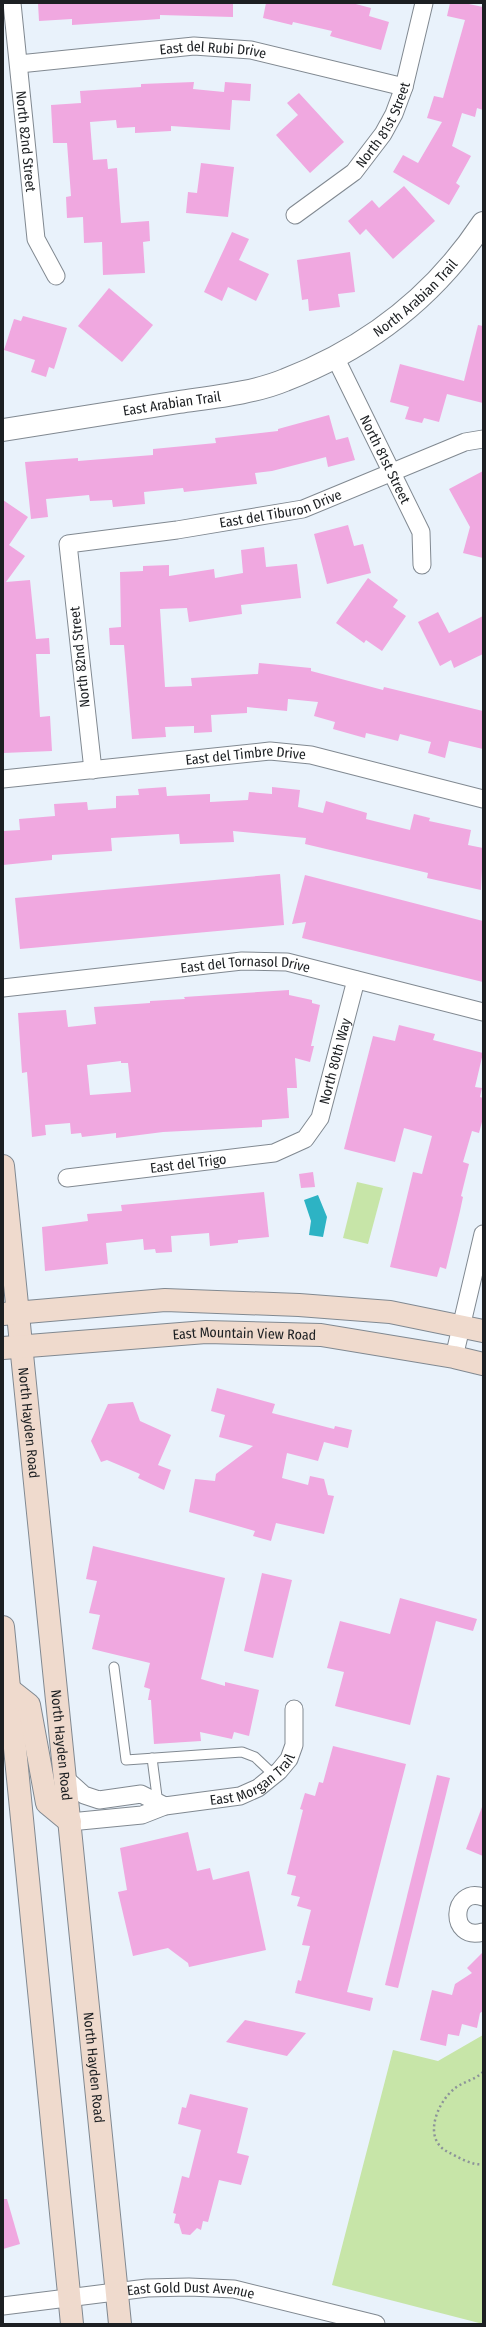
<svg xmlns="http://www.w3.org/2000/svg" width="486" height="2327" viewBox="0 0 486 2327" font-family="'Fira Sans Condensed',sans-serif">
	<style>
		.green { fill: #c7e5a8 }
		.water { fill: #2db3c4 }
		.building { fill: #f0a8e0; fill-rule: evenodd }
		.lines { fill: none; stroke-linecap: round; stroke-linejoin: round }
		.service-casing { stroke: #818991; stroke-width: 11 }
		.minor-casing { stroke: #818991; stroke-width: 19 }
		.tertiary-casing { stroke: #818991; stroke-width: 24 }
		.secondary-casing { stroke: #818991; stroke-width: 24 }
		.path { stroke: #8c9399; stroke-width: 2.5; stroke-dasharray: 2 3; stroke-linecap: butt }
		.service { stroke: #fff; stroke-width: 9 }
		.minor { stroke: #fff; stroke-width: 17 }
		.tertiary { stroke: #fff; stroke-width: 22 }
		.secondary { stroke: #efdacd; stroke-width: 22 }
		.labels { text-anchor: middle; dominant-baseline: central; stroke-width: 4; stroke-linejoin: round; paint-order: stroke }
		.street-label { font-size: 14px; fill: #1c1f22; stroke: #fefefe }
	</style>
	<rect width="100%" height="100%" fill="#e9f2fb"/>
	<g class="green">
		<polygon points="357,1182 383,1188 368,1244 343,1238"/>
		<polygon points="483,2035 483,2324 332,2285 393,2050 438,2061"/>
	</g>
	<polygon class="water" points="318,1195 327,1217 323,1237 309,1235 311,1221 304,1200"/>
	<g class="building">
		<polygon points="38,3 233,3 233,17 160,15 160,19 72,25 72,19 39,21"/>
		<polygon points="266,3 352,3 371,8 369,16 389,22 381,50 330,36 332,31 293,22 292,25 263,18"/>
		<polygon points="450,3 464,3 483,7 483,110 477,108 475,117 462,113 452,146 471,156 456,183 460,186 449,205 393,172 403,155 418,163 442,122 427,118 434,96 443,98 465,20 447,16"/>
		<polygon points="194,82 193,89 224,92 225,82 251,84 250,101 232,100 230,130 171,126 171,131 135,133 135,127 117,128 116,120 90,122 93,160 107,159 108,169 117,168 121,223 149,221 150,241 143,242 145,273 103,275 102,242 84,243 83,217 67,218 66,197 71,196 67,143 53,143 51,105 81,103 80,91 141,87 141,84"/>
		<polygon points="299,93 344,142 310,173 276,135 298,115 287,103"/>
		<polygon points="201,163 234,167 228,217 186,213 188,192 197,193"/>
		<polygon points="404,186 435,221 393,259 366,229 360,235 348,221 372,200 379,208"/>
		<polygon points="232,232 249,239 239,260 269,274 256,301 228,287 222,301 204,292"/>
		<polygon points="350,252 355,292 338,294 340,307 309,311 308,299 302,300 297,260"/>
		<polygon points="109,288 153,325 122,362 78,326"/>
		<polygon points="23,316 67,328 54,369 49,367 46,377 31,372 35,360 4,350 14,319 21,321"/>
		<polygon points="478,325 483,326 483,403 447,394 439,422 424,418 422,423 405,419 409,407 390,402 400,364 464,381"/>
		<polygon points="329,415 336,440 348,437 355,460 328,467 326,457 272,471 255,473 257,484 184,492 183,488 144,492 145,504 113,507 112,500 90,501 89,495 46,499 48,517 31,519 25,462 78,458 78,461 153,455 153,449 216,443 215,438 278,431 278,429"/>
		<polygon points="483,471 483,558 463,553 470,527 449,489"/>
		<polygon points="3,500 28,517 9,545 25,556 6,582 30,580 36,639 49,638 50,654 36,654 40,717 50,716 52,751 3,753"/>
		<polygon points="348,525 354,546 363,544 371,573 327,584 314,534"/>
		<polygon points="264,547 266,567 297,564 301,598 241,605 242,614 189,622 187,608 160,609 165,687 192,686 191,678 258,674 259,663 311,668 311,671 383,690 384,687 483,711 483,749 449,741 445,758 428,753 431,742 400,734 398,741 366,733 365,738 333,729 335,722 314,716 318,702 288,699 287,711 247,707 247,713 211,715 212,732 194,733 194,726 165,727 166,737 132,739 124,645 110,645 109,628 121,627 120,572 143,571 143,566 169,565 169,576 214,569 215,578 243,573 241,550"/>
		<polygon points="368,578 398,600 393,607 406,616 382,651 366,640 364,643 336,623"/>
		<polygon points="438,612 449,633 483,616 483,654 454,668 451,660 440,666 418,622"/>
		<polygon points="166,787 167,796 210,794 210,802 248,800 249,792 272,794 272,787 300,790 298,807 323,813 326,801 367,813 366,819 410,830 414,814 430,818 429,821 471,830 468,845 483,848 481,890 427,878 428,873 305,844 306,838 233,831 234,842 180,844 179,834 111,838 112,851 52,855 52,860 3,865 3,831 20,830 19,819 55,816 54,804 87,802 88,810 116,808 116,796 139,795 138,789"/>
		<polygon points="280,874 284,925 20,949 15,898"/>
		<polygon points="305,875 483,921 483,982 302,938 306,922 292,924"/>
		<path d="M289,990V995L312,1000V1003L320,1005L311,1046H314L310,1062L295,1058L297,1088H287L289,1118L262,1120V1127L163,1132L116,1138V1133L82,1137L81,1133L71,1134L70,1123L45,1125L46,1135L32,1137L27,1072L22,1073L18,1013L66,1010L68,1027L96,1024L94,1007L150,1003V1001L185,999L184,997ZM121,1061V1063H128L131,1092L90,1095L87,1065Z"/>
		<polygon points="399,1025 435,1034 433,1040 483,1053 475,1087 482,1088 480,1097 483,1098 483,1118 479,1133 472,1131 463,1162 469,1164 461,1196 463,1197 460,1211 446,1269 440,1267 437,1277 390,1267 413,1172 422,1174 432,1136 404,1128 395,1162 344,1149 373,1036 395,1041"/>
		<polygon points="313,1172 315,1187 301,1188 299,1174"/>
		<polygon points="264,1192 269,1237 238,1240 238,1243 210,1246 209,1233 171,1236 172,1252 156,1253 155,1249 144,1250 143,1239 106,1243 108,1264 45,1271 42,1227 88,1221 87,1214 122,1211 121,1205"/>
		<polygon points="217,1388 275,1404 272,1413 334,1429 335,1426 352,1430 348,1448 324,1442 318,1461 287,1453 282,1478 308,1485 310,1476 324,1479 328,1495 334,1496 324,1534 276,1523 271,1541 253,1536 255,1531 189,1512 195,1479 215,1481 216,1474 253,1446 219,1437 225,1415 211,1411"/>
		<polygon points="133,1402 140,1421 171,1435 158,1465 171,1470 164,1490 138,1478 140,1474 107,1460 101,1462 91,1441 108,1404"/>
		<polygon points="93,1546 225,1578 201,1679 225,1686 225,1682 259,1690 249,1736 234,1732 232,1739 200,1732 201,1741 154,1744 151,1700 148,1700 150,1689 144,1687 150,1663 92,1649 100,1615 89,1613 97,1581 86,1579"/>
		<polygon points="262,1573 292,1580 273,1658 244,1651"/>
		<polygon points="400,1598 477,1619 473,1631 436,1621 410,1725 335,1706 344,1672 327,1668 340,1621 390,1634"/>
		<polygon points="333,1746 406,1764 347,1992 373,1998 370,2011 295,1993 298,1980 301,1981 310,1946 302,1945 311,1910 297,1906 300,1897 291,1895 296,1876 287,1874 303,1810 300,1809 305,1793 315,1796 319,1782 323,1783"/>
		<polygon points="437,1775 450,1778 398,1988 385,1985"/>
		<polygon points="482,1807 483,1807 483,1856 466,1849"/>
		<polygon points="188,1832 197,1871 210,1868 213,1880 249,1871 266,1950 189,1967 188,1963 168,1948 133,1956 118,1892 127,1890 120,1848"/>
		<polygon points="483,1952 483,2011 480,2013 477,2028 462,2024 459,2036 448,2034 446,2046 420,2040 432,1990 452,1995 455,1984 472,1973 467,1968"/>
		<polygon points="245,2020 306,2033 287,2056 226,2042"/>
		<polygon points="190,2094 248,2108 237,2153 249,2156 241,2185 219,2180 208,2222 203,2221 201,2230 197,2228 190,2235 182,2234 179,2224 174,2223 176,2214 173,2213 182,2176 189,2178 201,2130 178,2124 182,2107 186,2108"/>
		<polygon points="3,2199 7,2199 20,2244 3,2249"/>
	</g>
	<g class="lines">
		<defs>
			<g id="service">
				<polyline points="114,1667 126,1760 242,1752 255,1757 274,1775"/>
				<polyline points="152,1758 158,1804"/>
			</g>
			<g id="minor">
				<path id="s1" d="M12,3L36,239L56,276"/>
				<path id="s2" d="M19,64L194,46L251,50L404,87"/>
				<path id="s3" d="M295,215L354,172L383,134L394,114L404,87L424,3"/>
				<path id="s4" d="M335,357L421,532L422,565"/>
				<path id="s5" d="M93,770L68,544L177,530L303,509L465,442L483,439"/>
				<path id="s6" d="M3,779L270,751L311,755L483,799"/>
				<path id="s7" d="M3,988L242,961L287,962L483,1012"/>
				<path id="s8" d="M67,1178L274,1153L305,1139L320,1118L356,980"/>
				<polyline points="454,1357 483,1234"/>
				<polyline points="65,1778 84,1795 99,1800 141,1794 165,1806"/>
				<path id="s9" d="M70,1822L142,1815L165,1806L240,1796L258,1788L279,1771L289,1759L294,1745V1709"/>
				<path d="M483,1897C451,1886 448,1942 483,1932"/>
				<path id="s10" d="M3,2306L147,2288L189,2287L234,2289L376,2324"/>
			</g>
			<g id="tertiary">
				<path id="s11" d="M3,430C62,421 120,411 179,402C213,397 254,393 285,380C368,348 434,297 483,223"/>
			</g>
			<g id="secondary">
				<path id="s12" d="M3,1166L120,2324"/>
				<polyline points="3,1314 165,1300 299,1305 390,1312 483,1331"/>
				<path id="s13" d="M3,1348L206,1332L321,1335L454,1357L483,1364"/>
				<polyline points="3,1627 72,2324"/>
				<polyline points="10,1690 29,1705 47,1803 70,1822"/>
			</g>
		</defs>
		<use href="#service" class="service-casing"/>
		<use href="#minor" class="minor-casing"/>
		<use href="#tertiary" class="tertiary-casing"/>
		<use href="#secondary" class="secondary-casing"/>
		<path class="path" d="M483,2072C475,2080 462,2082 454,2089C437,2103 422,2139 448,2152C458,2157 472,2166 483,2164"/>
		<use href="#service" class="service"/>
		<use href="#minor" class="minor"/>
		<use href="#tertiary" class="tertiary"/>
		<use href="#secondary" class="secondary"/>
	</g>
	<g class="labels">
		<g class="street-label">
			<text stroke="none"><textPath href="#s2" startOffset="195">East del Rubi Drive</textPath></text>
			<text stroke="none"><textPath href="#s3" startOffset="129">North 81st Street</textPath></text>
			<text stroke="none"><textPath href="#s1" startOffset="139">North 82nd Street</textPath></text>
			<text stroke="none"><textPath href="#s11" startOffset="442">North Arabian Trail</textPath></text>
			<text stroke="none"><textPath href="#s11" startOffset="171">East Arabian Trail</textPath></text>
			<text stroke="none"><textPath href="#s4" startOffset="114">North 81st Street</textPath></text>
			<text stroke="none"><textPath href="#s5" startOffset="443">East del Tiburon Drive</textPath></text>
			<text transform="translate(80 657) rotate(-96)">North 82nd Street</text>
			<text stroke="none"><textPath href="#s6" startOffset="244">East del Timbre Drive</textPath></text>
			<text stroke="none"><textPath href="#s7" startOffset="244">East del Tornasol Drive</textPath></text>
			<text stroke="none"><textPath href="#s8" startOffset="327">North 80th Way</textPath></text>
			<text stroke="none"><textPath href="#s8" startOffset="122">East del Trigo</textPath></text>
			<text stroke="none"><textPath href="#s13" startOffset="242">East Mountain View Road</textPath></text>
			<text stroke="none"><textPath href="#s12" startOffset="258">North Hayden Road</textPath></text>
			<text stroke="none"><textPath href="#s12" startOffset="582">North Hayden Road</textPath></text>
			<text stroke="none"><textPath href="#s9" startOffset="191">East Morgan Trail</textPath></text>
			<text stroke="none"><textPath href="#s12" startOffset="906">North Hayden Road</textPath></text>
			<text stroke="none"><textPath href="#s10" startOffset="189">East Gold Dust Avenue</textPath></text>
		</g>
	</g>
	<rect width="486" height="2327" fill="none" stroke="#1c1f22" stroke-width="8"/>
</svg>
